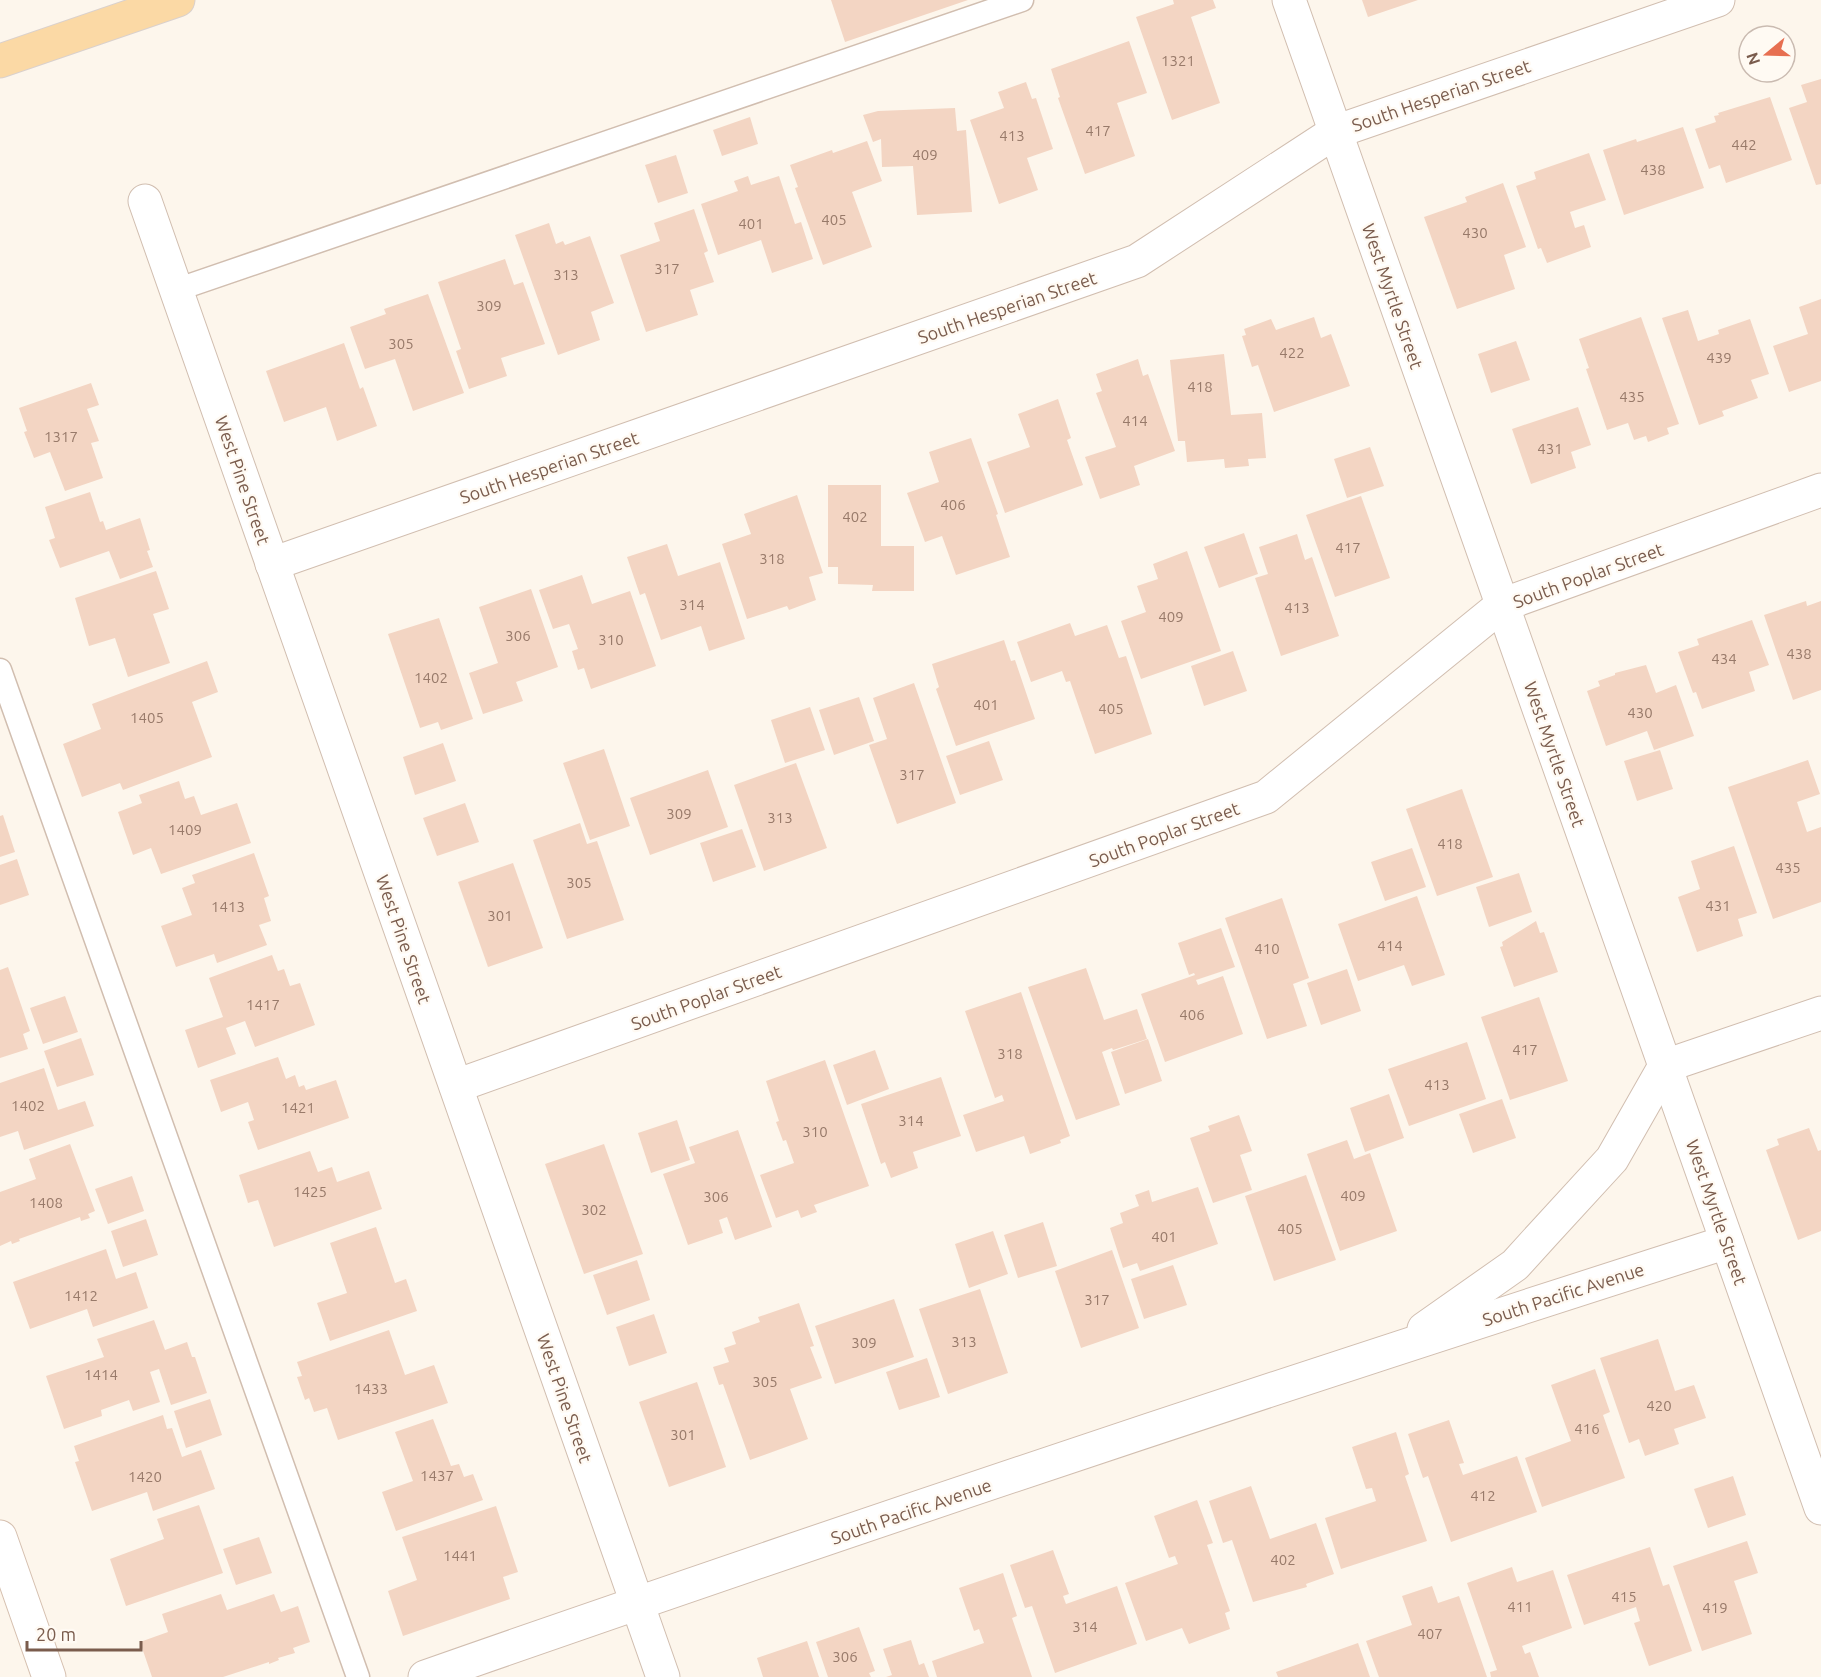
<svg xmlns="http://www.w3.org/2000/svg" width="1821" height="1677" viewBox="0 0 1821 1677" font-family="Ubuntu,sans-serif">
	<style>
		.building { fill: #f3d5c3 }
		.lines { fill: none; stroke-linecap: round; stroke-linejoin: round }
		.lane-casing { stroke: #d1beb0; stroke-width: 25 }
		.street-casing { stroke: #d1beb0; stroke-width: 35 }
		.secondary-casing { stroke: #d6c0b0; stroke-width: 35 }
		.primary-casing { stroke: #dad1cd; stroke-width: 35 }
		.lane { stroke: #fff; stroke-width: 22 }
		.street { stroke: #fff; stroke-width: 33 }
		.secondary { stroke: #fff; stroke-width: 33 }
		.primary { stroke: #fbd9a5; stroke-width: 33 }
		.labels { text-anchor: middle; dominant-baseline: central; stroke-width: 4.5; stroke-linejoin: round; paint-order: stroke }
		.number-label { font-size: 15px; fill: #987a6a }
		.street-label { font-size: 18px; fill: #7a5c4d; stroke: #fffaf3 }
	</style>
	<rect width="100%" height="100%" fill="#fdf6ec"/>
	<g class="building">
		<polygon points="831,0 968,0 845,42"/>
		<polygon points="1173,0 1213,0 1216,8 1191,17 1220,103 1172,120 1136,17 1174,4"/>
		<polygon points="1362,0 1418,0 1368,17"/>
		<polygon points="1129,41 1147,93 1117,103 1135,156 1085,174 1058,98 1060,97 1051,69"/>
		<polygon points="1821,79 1821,184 1816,185 1789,108 1807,102 1801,85"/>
		<polygon points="1026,82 1032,99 1036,98 1053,149 1027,158 1038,190 999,204 970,120 1004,108 998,92"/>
		<polygon points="1770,97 1792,160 1726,183 1720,165 1709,169 1695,129 1716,122 1714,116 1719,115 1718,113"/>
		<polygon points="955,108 957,131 966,130 972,212 917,215 913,166 882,167 881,139 873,142 863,115 878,111"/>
		<polygon points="750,117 758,144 722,156 713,130"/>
		<polygon points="1683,127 1704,188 1624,215 1603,150 1636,139 1637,142"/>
		<polygon points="867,141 882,181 852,192 872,247 823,265 795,188 798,187 790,165 832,150 833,153"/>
		<polygon points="1589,153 1606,200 1570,212 1575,228 1584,225 1591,247 1547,263 1541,248 1538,249 1516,186 1536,179 1534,172"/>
		<polygon points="676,155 688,193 658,203 645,165"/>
		<polygon points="748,176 751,185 779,176 795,224 801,222 813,259 772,273 761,240 718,255 701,204 738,191 734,181"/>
		<polygon points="1503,183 1526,247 1504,255 1515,289 1457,309 1424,217 1467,202 1465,197"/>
		<polygon points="694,209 708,251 704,253 714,282 690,290 698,315 646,332 620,255 660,241 654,223"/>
		<polygon points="549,223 556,244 563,241 565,245 590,236 614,303 591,312 600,340 558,355 515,235"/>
		<polygon points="505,259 514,285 523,282 545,344 501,358 507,376 469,389 456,351 461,349 438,282"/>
		<polygon points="428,294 464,393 413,411 395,359 365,369 350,327 386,314 384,309"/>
		<polygon points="1821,299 1821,381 1789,392 1773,346 1808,334 1799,307"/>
		<polygon points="1688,310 1698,341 1719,334 1718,330 1750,319 1769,374 1751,380 1758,398 1722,411 1724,416 1699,425 1662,318"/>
		<polygon points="1314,317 1321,338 1331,334 1350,386 1274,412 1258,365 1252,367 1242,336 1246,335 1244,329 1271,319 1276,330"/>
		<polygon points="1641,317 1679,424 1667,428 1669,434 1648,442 1646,436 1634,440 1628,423 1607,430 1586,369 1589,368 1579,339"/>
		<polygon points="1516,341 1530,380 1491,393 1478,354"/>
		<polygon points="344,343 360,389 363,387 377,426 337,441 326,407 284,422 266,371"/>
		<polygon points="1224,354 1231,415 1262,413 1266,458 1248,459 1249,466 1225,468 1224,459 1187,462 1185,441 1178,441 1170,360"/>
		<polygon points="1138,359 1143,376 1148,374 1175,451 1134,466 1140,485 1100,499 1085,457 1116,447 1096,393 1102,391 1096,374"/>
		<polygon points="91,383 99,405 87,409 99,441 91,443 103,478 65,491 50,452 34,458 24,432 27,431 19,408"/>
		<polygon points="1058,399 1071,438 1067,440 1083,485 1005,513 987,462 1030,447 1018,414"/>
		<polygon points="1578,407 1591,445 1571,452 1576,468 1531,484 1512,429"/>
		<polygon points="971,438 998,514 996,515 1010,557 956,575 942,536 925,542 907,493 939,482 929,452"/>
		<polygon points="1370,447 1384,486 1347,498 1334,459"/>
		<polygon points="828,485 881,485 881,546 914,546 914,591 872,591 873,585 838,584 838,567 828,567"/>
		<polygon points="90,492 100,522 103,521 106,530 140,518 150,550 147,551 153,567 120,579 109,551 60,568 49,540 55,538 45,507"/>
		<polygon points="797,495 823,573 809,577 816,600 789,610 787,606 747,619 722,544 751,534 744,514"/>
		<polygon points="1361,496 1390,578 1335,597 1306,515"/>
		<polygon points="1244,533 1258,574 1219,588 1204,547"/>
		<polygon points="1297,534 1305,560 1312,557 1339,636 1281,656 1255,578 1268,574 1259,547"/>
		<polygon points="667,544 678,576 720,562 745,639 709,651 701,626 661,640 645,593 640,595 627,557"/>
		<polygon points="1187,551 1221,651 1141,679 1121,621 1146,612 1137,586 1158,579 1153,564"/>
		<polygon points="156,571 169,609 153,614 170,663 128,677 115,638 89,646 75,598"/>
		<polygon points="582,575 592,604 630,591 656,666 591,689 584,668 578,670 572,651 578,649 569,624 553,629 539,590"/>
		<polygon points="531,589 558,667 516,682 523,701 483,714 469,673 498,663 479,607"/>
		<polygon points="1806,601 1807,606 1821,601 1821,690 1793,700 1764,615"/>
		<polygon points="439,618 473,719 441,730 438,722 420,728 388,634"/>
		<polygon points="1752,620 1769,665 1749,672 1755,691 1702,709 1696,692 1693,693 1678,652 1699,645 1697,639"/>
		<polygon points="1070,623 1075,636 1107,625 1119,658 1126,656 1152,734 1095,754 1070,681 1066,682 1062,671 1031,682 1017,642"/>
		<polygon points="1004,640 1011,661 1015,660 1035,719 956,746 936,689 939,687 932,664"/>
		<polygon points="1233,651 1247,691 1204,706 1191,666"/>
		<polygon points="207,661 218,692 192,702 212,757 123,790 120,783 82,797 63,744 101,729 92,704"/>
		<polygon points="1646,665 1656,693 1676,685 1694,736 1654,750 1647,731 1606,746 1587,691 1600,686 1598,681 1615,675 1615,673"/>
		<polygon points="914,683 956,803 897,824 869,745 887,739 873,698"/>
		<polygon points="859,697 874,741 834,755 819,710"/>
		<polygon points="810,707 825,750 785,763 771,720"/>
		<polygon points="989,741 1003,780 960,795 946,756"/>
		<polygon points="443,743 456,781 415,795 403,757"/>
		<polygon points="604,749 630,826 590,840 563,763"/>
		<polygon points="1660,750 1673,789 1637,801 1624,761"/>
		<polygon points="1808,760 1820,794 1797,802 1807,832 1821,827 1821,902 1773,919 1728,787"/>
		<polygon points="796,763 827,848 764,871 734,785"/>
		<polygon points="708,770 728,827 650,855 630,798"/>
		<polygon points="179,781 185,799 194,796 201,815 237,803 251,843 161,874 151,848 133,855 118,812 142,803 139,795"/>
		<polygon points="1462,789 1493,877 1437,896 1406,809"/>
		<polygon points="465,803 479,842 437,856 423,818"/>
		<polygon points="3,815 15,852 0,857 0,816"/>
		<polygon points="580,823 587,844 597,841 624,920 567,939 533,840"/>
		<polygon points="742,829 756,867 713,882 700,843"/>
		<polygon points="1734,846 1757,913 1738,919 1743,936 1697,952 1678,897 1700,889 1691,861"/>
		<polygon points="1412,848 1426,887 1385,901 1371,862"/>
		<polygon points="254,853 269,896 264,898 271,921 259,925 267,945 217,963 214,954 176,967 161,926 192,915 182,888 195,883 192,875"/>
		<polygon points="17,859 29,895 0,905 0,865"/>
		<polygon points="513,863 543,948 488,967 458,882"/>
		<polygon points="1519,873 1532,912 1489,927 1476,887"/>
		<polygon points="1417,896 1445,975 1412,986 1404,965 1358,981 1338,924"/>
		<polygon points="1282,898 1309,978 1293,984 1307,1026 1267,1039 1225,918"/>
		<polygon points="1536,921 1540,933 1544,932 1558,972 1514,987 1500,947 1503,946 1502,942"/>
		<polygon points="1221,928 1235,967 1196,980 1198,985 1223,976 1243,1034 1165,1062 1141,994 1195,975 1194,973 1189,975 1178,943"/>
		<polygon points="272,955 278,971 284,969 290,986 300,983 315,1025 255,1047 245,1021 226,1028 236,1054 198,1068 185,1030 223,1017 209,978"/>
		<polygon points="8,967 30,1031 23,1034 28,1049 0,1058 0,970"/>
		<polygon points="1086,968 1104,1020 1137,1009 1147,1039 1113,1050 1112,1048 1102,1052 1120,1105 1076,1120 1028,987"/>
		<polygon points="1347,969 1361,1011 1321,1025 1307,983"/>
		<polygon points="1021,992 1070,1136 1060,1140 1061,1143 1030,1154 1024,1136 976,1152 963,1115 1004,1101 1002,1095 995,1098 965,1011"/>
		<polygon points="65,996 78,1032 43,1044 30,1008"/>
		<polygon points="1539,997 1568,1081 1510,1100 1481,1017"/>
		<polygon points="81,1038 94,1075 57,1087 44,1051"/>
		<polygon points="1148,1039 1162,1081 1125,1094 1111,1052"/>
		<polygon points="1467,1042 1486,1099 1409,1126 1388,1069"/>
		<polygon points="875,1050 889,1089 847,1105 833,1065"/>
		<polygon points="278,1057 286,1079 295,1075 299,1087 304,1085 306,1090 336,1080 349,1118 258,1150 248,1122 254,1120 248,1102 221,1112 210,1080"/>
		<polygon points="825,1060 869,1186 814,1205 817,1212 801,1218 798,1210 776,1218 760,1175 794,1163 786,1140 783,1141 776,1122 779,1121 766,1081"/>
		<polygon points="44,1068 58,1110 85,1101 94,1126 24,1150 18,1131 0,1137 0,1083"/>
		<polygon points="941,1077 961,1136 913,1152 918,1168 891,1178 885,1162 881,1164 861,1104"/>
		<polygon points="1389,1094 1404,1138 1365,1152 1350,1108"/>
		<polygon points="1502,1099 1516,1138 1473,1153 1459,1114"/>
		<polygon points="1239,1115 1252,1151 1240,1155 1252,1190 1213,1203 1190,1138 1210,1131 1208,1126"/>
		<polygon points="677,1120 690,1160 651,1173 638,1133"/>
		<polygon points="1809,1128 1818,1151 1821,1150 1821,1231 1798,1240 1766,1150 1779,1145 1777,1139"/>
		<polygon points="738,1130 772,1227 735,1240 727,1217 719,1220 723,1233 688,1245 663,1174 695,1163 689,1147"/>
		<polygon points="1347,1140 1354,1159 1370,1153 1397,1231 1340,1251 1307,1154"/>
		<polygon points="70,1144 95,1211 88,1214 90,1218 81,1221 80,1217 19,1239 20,1241 12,1244 11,1241 0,1246 0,1192 36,1179 29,1159"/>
		<polygon points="604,1144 643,1254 584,1274 545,1164"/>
		<polygon points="310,1151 318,1172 332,1167 337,1182 369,1171 382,1209 274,1247 258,1200 248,1203 239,1175"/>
		<polygon points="1306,1175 1336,1260 1274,1281 1245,1196"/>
		<polygon points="132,1176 144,1211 108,1224 95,1189"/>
		<polygon points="1198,1187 1218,1244 1140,1271 1137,1263 1123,1268 1110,1228 1123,1223 1120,1213 1139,1206 1135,1195 1149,1190 1152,1202"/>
		<polygon points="146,1219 158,1255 123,1267 111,1231"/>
		<polygon points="1043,1222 1057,1266 1018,1278 1004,1235"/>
		<polygon points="376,1227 395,1283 406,1279 417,1311 330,1341 317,1303 347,1293 330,1243"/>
		<polygon points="993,1231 1008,1274 969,1288 955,1244"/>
		<polygon points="106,1249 116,1279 136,1272 148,1308 93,1327 87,1309 30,1329 13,1282"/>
		<polygon points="1112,1250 1139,1328 1081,1348 1055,1271"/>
		<polygon points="637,1260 650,1300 607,1315 593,1275"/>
		<polygon points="1173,1265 1187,1305 1144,1319 1131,1279"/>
		<polygon points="980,1289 1008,1373 948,1394 919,1309"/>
		<polygon points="894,1299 914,1357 835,1384 815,1326"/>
		<polygon points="799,1303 814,1346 810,1347 822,1378 790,1389 808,1439 750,1460 723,1384 719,1385 713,1367 729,1362 724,1348 736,1344 732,1332 760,1322 758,1317"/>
		<polygon points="654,1314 667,1353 629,1366 616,1327"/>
		<polygon points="154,1320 165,1350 187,1342 192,1357 195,1357 207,1393 171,1405 159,1369 150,1372 160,1402 133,1411 129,1400 101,1410 102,1416 64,1429 46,1376 104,1357 97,1339"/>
		<polygon points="389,1330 405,1375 434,1365 448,1403 338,1440 327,1408 314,1412 309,1398 305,1400 297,1377 302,1376 297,1362"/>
		<polygon points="1658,1339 1675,1391 1694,1385 1706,1418 1674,1429 1679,1444 1645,1456 1639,1439 1629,1443 1600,1358"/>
		<polygon points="927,1358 940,1397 899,1410 886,1372"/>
		<polygon points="1595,1369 1610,1412 1603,1415 1625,1478 1542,1507 1525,1458 1571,1441 1551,1385"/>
		<polygon points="697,1382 726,1467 669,1487 639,1402"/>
		<polygon points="210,1399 222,1435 186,1448 174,1411"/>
		<polygon points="163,1415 167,1429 172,1428 182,1457 201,1450 215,1489 153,1511 147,1492 92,1511 75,1462 79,1461 74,1446"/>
		<polygon points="433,1419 451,1466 459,1464 464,1477 473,1474 483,1500 396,1531 382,1492 413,1481 395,1432"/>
		<polygon points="1449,1420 1464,1463 1459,1464 1463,1475 1517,1456 1537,1512 1451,1542 1428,1476 1423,1478 1408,1434"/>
		<polygon points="1396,1432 1409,1474 1405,1476 1427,1541 1341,1569 1325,1518 1376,1501 1372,1488 1366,1489 1352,1447"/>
		<polygon points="1733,1476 1746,1515 1708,1528 1694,1489"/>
		<polygon points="1251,1486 1270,1539 1316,1523 1334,1574 1306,1584 1307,1587 1253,1602 1232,1540 1223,1543 1209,1501"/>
		<polygon points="1197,1500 1213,1543 1207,1545 1230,1611 1225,1613 1230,1629 1189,1644 1182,1628 1146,1641 1125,1583 1178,1564 1175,1556 1169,1558 1154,1516"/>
		<polygon points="199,1505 223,1573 126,1606 110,1559 164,1539 157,1519"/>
		<polygon points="496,1506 518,1572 503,1577 510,1599 403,1636 388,1591 417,1580 402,1537"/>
		<polygon points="259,1537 272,1573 236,1585 223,1549"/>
		<polygon points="1747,1541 1758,1573 1734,1581 1752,1634 1702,1651 1673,1566"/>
		<polygon points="1650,1547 1663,1586 1669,1584 1692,1651 1649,1666 1634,1623 1640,1621 1636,1607 1584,1625 1567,1575"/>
		<polygon points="1053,1550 1069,1594 1063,1596 1066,1604 1117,1586 1137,1644 1055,1673 1032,1606 1025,1608 1010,1565"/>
		<polygon points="1512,1567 1517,1582 1553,1570 1572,1628 1522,1646 1525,1654 1530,1652 1539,1677 1491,1677 1490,1672 1497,1670 1467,1583"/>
		<polygon points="1003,1573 1017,1616 1012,1618 1032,1677 937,1677 932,1661 984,1643 979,1629 974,1631 959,1588"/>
		<polygon points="1432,1586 1438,1603 1459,1596 1487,1677 1379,1677 1366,1641 1412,1625 1402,1596"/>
		<polygon points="221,1594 227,1610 274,1594 281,1612 298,1606 310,1642 293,1648 295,1653 278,1658 279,1660 269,1664 269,1662 223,1677 152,1677 140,1642 168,1632 162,1614"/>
		<polygon points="859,1627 875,1671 869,1673 871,1677 828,1677 816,1642"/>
		<polygon points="911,1640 919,1665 924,1663 929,1677 886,1677 892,1675 883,1649"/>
		<polygon points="807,1641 819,1677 763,1677 757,1658"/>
		<polygon points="1358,1643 1370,1677 1278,1677 1276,1672"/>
	</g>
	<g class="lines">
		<defs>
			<g id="lane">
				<polyline points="176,290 1022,0"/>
				<polyline points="0,670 358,1677"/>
			</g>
			<g id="street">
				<polyline points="1289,0 1821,1508"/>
				<polyline points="145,201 663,1677"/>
				<polyline points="272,564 1137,261 1335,132 1718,0"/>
				<polyline points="456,1086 1266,797 1502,605 1821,490"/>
				<polyline points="1424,1329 1515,1265 1545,1232 1612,1159 1665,1066 1821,1013"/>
				<path d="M425,1677C857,1526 1291,1381 1727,1242"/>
			</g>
			<polyline id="secondary" points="0,1537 49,1677"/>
			<polyline id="primary" points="0,61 178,0"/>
		</defs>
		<use href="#lane" class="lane-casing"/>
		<use href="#street" class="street-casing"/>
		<use href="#secondary" class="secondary-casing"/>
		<use href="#primary" class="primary-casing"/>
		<use href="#lane" class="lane"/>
		<use href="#street" class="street"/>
		<use href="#secondary" class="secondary"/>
		<use href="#primary" class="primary"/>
	</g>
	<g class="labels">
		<g class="number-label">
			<text x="1178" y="60">1321</text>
			<text x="1098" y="130">417</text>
			<text x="1012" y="135">413</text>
			<text x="1744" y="144">442</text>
			<text x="925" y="154">409</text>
			<text x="1653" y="169">438</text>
			<text x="834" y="219">405</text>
			<text x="751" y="223">401</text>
			<text x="1475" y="232">430</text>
			<text x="667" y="268">317</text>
			<text x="566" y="274">313</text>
			<text x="489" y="305">309</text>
			<text x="401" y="343">305</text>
			<text x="1292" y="352">422</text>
			<text x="1719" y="357">439</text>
			<text x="1200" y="386">418</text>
			<text x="1632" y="396">435</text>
			<text x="1135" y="420">414</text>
			<text x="61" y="436">1317</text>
			<text x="1550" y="448">431</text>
			<text x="953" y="504">406</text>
			<text x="855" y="516">402</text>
			<text x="1348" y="547">417</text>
			<text x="772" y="558">318</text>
			<text x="692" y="604">314</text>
			<text x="1297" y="607">413</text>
			<text x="1171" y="616">409</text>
			<text x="518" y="635">306</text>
			<text x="611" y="639">310</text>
			<text x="1799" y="653">438</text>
			<text x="1724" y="658">434</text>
			<text x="431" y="677">1402</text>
			<text x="986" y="704">401</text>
			<text x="1111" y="708">405</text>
			<text x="1640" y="712">430</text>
			<text x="147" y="717">1405</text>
			<text x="912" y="774">317</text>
			<text x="679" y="813">309</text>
			<text x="780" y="817">313</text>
			<text x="185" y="829">1409</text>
			<text x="1450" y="843">418</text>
			<text x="1788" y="867">435</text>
			<text x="579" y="882">305</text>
			<text x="1718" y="905">431</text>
			<text x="228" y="906">1413</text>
			<text x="500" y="915">301</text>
			<text x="1390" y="945">414</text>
			<text x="1267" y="948">410</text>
			<text x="263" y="1004">1417</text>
			<text x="1192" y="1014">406</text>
			<text x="1525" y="1049">417</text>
			<text x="1010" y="1053">318</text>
			<text x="1437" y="1084">413</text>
			<text x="28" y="1105">1402</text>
			<text x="298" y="1107">1421</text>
			<text x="911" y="1120">314</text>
			<text x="815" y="1131">310</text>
			<text x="310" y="1191">1425</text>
			<text x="1353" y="1195">409</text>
			<text x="716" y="1196">306</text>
			<text x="46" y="1202">1408</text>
			<text x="594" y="1209">302</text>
			<text x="1290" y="1228">405</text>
			<text x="1164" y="1236">401</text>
			<text x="81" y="1295">1412</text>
			<text x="1097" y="1299">317</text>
			<text x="964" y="1341">313</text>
			<text x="864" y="1342">309</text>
			<text x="101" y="1374">1414</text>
			<text x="765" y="1381">305</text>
			<text x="371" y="1388">1433</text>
			<text x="1659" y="1405">420</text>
			<text x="1587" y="1428">416</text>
			<text x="683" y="1434">301</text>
			<text x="437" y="1475">1437</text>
			<text x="145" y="1476">1420</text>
			<text x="1483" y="1495">412</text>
			<text x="460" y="1555">1441</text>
			<text x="1283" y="1559">402</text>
			<text x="1624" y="1596">415</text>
			<text x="1520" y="1606">411</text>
			<text x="1715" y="1607">419</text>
			<text x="1085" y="1626">314</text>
			<text x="1430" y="1633">407</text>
			<text x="845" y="1656">306</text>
		</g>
		<g class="street-label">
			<text transform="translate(1441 95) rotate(-19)">South Hesperian Street</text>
			<text transform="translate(1393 296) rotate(71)">West Myrtle Street</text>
			<text transform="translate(1007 307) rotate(-19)">South Hesperian Street</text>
			<text transform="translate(549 467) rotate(-19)">South Hesperian Street</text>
			<text transform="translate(243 480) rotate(71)">West Pine Street</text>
			<text transform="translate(1588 575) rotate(-20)">South Poplar Street</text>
			<text transform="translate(1555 754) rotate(71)">West Myrtle Street</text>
			<text transform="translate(1164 834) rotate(-20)">South Poplar Street</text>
			<text transform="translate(404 939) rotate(71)">West Pine Street</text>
			<text transform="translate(706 997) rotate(-20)">South Poplar Street</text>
			<text transform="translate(1717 1212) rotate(71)">West Myrtle Street</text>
			<text transform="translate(1563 1294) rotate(-18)">South Pacific Avenue</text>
			<text transform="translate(565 1398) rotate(71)">West Pine Street</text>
			<text transform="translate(911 1511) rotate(-19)">South Pacific Avenue</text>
		</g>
	</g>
	<g transform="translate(1767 54) rotate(251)"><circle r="28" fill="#fffaf3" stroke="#cabbb1" stroke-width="1.5"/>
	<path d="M0-4.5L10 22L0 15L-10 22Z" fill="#e76f51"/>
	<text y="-9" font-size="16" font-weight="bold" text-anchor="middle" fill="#7a5c4d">N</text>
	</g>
	<path d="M27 1641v9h114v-9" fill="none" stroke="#7a5c4d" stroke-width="3"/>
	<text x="36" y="1641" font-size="18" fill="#7a5c4d" stroke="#fffaf3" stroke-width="4.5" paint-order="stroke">20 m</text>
</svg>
